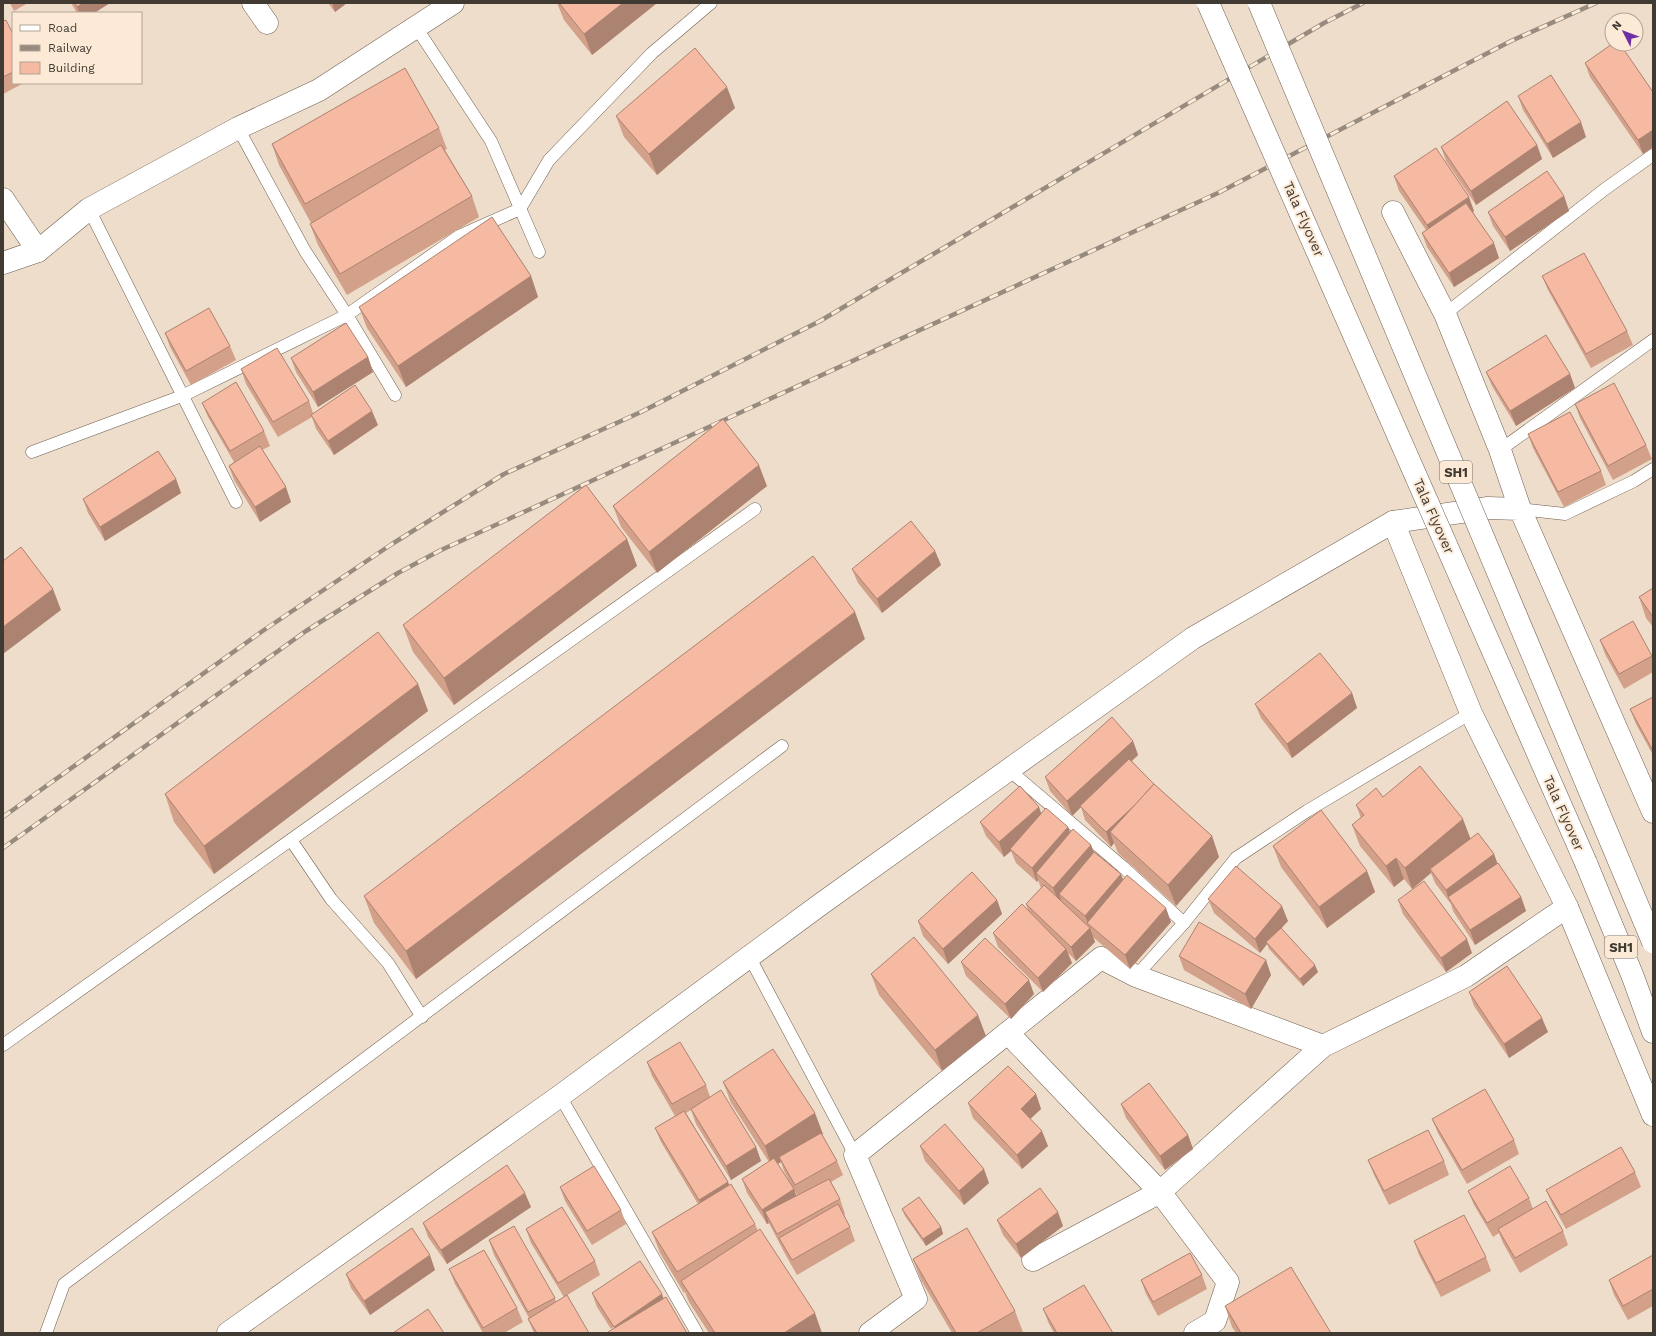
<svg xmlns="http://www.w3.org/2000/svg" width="1656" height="1336" viewBox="0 0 1656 1336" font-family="'Work Sans',sans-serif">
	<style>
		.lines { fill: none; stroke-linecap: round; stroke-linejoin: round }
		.service-casing { stroke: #6e5f4e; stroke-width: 13 }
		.minor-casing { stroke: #6e5f4e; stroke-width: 23 }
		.tertiary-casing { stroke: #6e5f4e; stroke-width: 23 }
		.primary-casing { stroke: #6e5f4e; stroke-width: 23 }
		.service { stroke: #fff; stroke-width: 12 }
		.minor { stroke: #fff; stroke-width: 22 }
		.tertiary { stroke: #fff; stroke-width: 22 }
		.primary { stroke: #fff; stroke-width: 22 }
		.rail-casing { stroke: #978a7e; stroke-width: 4.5 }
		.rail { stroke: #fcead7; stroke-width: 3; stroke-dasharray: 9; stroke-linecap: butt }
		.primary-bridge-casing { stroke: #6e5f4e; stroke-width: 23; stroke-linecap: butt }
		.primary-bridge { stroke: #fff; stroke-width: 22 }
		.wall { fill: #d3a08a; fill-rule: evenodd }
		.shaded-wall { fill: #ac8271 }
		.building { fill: #f5baa1; stroke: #ac8271 }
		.labels { text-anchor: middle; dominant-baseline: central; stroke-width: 4; stroke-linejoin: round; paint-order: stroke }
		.shield { fill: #fcead7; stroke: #796f64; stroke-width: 1 }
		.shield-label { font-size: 13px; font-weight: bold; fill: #413a33 }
		.street-label { font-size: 14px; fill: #413a33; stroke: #fcead7 }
	</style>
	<rect width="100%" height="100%" fill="#efddcb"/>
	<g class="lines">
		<defs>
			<g id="service">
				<polyline points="416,27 491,141 539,252"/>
				<polyline points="238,128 305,251 347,315 395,395"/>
				<polyline points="89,209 236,502"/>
				<polyline points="1445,314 1605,189 1653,155"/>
				<polyline points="1500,450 1653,340"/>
				<polyline points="32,452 182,396 347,315 459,236 520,209 549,160 652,53 711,3"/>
				<polyline points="1520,509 1565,514 1634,481 1653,469"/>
				<polyline points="1009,770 1123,867 1184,923"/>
				<polyline points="291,840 331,899 388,963 422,1017"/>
				<polyline points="749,956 855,1155"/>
				<polyline points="1136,976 1184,923 1236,858 1307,811 1471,713"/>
				<polyline points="3,1045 755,509"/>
				<polyline points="560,1096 697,1333"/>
				<polyline points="46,1333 64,1284 782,746"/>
			</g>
			<g id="minor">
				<polyline points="253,3 267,23"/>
				<polyline points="3,199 38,251"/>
				<polyline points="1393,212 1445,314 1500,450 1520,509"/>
				<polyline points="3,263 38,251 89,209 238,128 319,90 453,3"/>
				<polyline points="1008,1033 1160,1192 1228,1282 1215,1321 1195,1333"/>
				<polyline points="1033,1260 1160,1192 1323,1046"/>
				<polyline points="870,1333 916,1299 855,1155 1101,958 1136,976 1323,1046 1466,976 1567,907"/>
			</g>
			<g id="tertiary">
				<polyline points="1393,522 1471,713 1567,907 1653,1115"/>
				<polyline points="228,1333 560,1096 821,904 1193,638 1393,522 1488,508 1520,509 1653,812"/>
			</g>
			<polyline id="primary" points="1586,863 1633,977 1653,1032"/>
		</defs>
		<use href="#service" class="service-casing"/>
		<use href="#minor" class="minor-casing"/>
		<use href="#tertiary" class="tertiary-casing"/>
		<use href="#primary" class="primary-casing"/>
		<use href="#service" class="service"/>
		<use href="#minor" class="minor"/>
		<use href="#tertiary" class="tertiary"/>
		<use href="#primary" class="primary"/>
		<defs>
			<g id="rail">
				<polyline points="3,817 264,630 392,544 504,474 641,412 820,321 1324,23 1363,3"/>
				<polyline points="3,848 306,631 398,573 439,551 1218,193 1511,41 1596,3"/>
			</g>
		</defs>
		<use href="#rail" class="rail-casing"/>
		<use href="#rail" class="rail"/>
		<defs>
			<g id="primary-bridge">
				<polyline points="1208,3 1586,863"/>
				<polyline points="1259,3 1653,942"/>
			</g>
		</defs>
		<use href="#primary-bridge" class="primary-bridge-casing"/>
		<use href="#primary-bridge" class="primary-bridge"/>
	</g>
	<g class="wall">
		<polygon points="10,3 28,3 14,11"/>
		<polygon points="71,3 110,3 94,13 77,13"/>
		<polygon points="328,3 347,3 335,12"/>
		<polygon points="557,3 657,3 592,55 564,20"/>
		<polygon points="3,21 13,34 13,83 24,83 3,94"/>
		<polygon points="1585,63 1653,92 1653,147 1643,154 1590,77"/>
		<polygon points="1518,96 1586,137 1553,158 1523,110"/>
		<polygon points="735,108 657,175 624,137 616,116"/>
		<polygon points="439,128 447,149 445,150 472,196 479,217 347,295 318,245 310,224 311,223 279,165 272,144"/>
		<polygon points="1537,145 1542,159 1476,205 1446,161 1441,147"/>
		<polygon points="1394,176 1474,211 1473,212 1499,258 1454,287 1427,247 1422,233 1426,230 1399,191"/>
		<polygon points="1564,196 1569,211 1510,251 1493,226 1488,212"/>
		<polygon points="531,276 538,297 406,387 367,328 359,307"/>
		<polygon points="1542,276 1627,331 1633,345 1591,368 1548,290"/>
		<polygon points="165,333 230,346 236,360 191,385 170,347"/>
		<polygon points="368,357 373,372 318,407 296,372 291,358"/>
		<polygon points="241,369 309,401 313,413 378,425 334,455 316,429 312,417 278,437 246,384"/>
		<polygon points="1486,372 1570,374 1575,388 1516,426 1492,386"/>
		<polygon points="202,403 264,431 270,446 262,450 291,502 260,522 234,480 229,466 234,462 208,417"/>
		<polygon points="1575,404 1646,445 1652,459 1613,480 1580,418"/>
		<polygon points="1528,434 1601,471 1606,485 1564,507 1533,448"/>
		<polygon points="176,479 181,493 105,541 88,513 83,499"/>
		<polygon points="767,486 657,573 621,527 613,506"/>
		<polygon points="627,539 637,566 454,705 413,652 403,625"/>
		<polygon points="935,551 941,565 882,613 858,583 852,569"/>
		<polygon points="1653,588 1653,627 1646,618 1639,597"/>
		<polygon points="865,639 416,979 374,923 364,896"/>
		<polygon points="1600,640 1652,656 1653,658 1653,672 1624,689 1605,654"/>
		<polygon points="418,684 428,711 214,874 174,822 165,794"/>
		<polygon points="1352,693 1357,708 1292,758 1261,718 1255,704"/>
		<polygon points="1653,697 1653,755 1636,724 1630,709"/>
		<polygon points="1133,741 1138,755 1132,761 1154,784 1212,836 1219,857 1176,906 1118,853 1114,843 1111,847 1085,820 1081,807 1072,816 1050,791 1045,777"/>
		<polygon points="1383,797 1470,838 1494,854 1497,863 1521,897 1526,911 1475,945 1453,911 1451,904 1435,883 1431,873 1412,889 1404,879 1394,887 1360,846 1352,825 1361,818 1356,805"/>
		<polygon points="1041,813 1068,827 1070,833 1091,845 1094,852 1123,880 1171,922 1130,969 1093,937 1095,942 1076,961 1068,953 1072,963 1043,992 998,947 993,933 1028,910 1026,904 1041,888 1038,880 1037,882 1016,863 1011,851 1004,857 986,836 980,822"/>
		<polygon points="1273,846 1367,871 1375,892 1327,928 1281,867"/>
		<polygon points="1208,899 1288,921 1280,929 1318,972 1303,986 1269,949 1267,944 1260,953 1214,913"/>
		<polygon points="997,900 1002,914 948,964 923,936 918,921"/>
		<polygon points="1398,900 1472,953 1446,972 1403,914"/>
		<polygon points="1179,956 1271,975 1251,1009 1184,970"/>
		<polygon points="961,962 1034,994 1011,1019 966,976"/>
		<polygon points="871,974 986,1036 942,1071 879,995"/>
		<polygon points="1469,992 1548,1032 1509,1058 1474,1006"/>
		<polygon points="647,1062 706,1085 710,1097 756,1147 761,1161 731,1180 696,1124 691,1110 686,1113 728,1182 729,1185 755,1224 758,1231 822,1333 709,1333 689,1302 685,1292 684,1293 660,1253 652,1232 698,1204 661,1142 655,1128 675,1116 652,1076"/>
		<path d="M723,1082L823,1134L822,1135L837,1161L843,1175L831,1182L840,1199L845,1214L844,1215L850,1227L855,1241L797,1275L784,1252L782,1248L771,1227L769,1223L767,1224L747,1193L742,1179L769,1162L731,1103ZM781,1162L784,1171L797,1195L796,1196L794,1189L778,1164Z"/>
		<polygon points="1036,1094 1041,1109 1030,1119 1048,1146 1022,1169 973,1118 968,1103"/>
		<polygon points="1121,1104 1188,1135 1193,1149 1165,1170 1126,1118"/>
		<polygon points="1432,1119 1514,1140 1519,1154 1467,1184 1438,1133"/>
		<polygon points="920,1146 989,1183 964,1205 925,1161"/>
		<polygon points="1368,1160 1444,1161 1449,1175 1389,1205 1374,1175"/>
		<polygon points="1635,1172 1641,1187 1566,1229 1552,1204 1546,1190"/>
		<polygon points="560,1187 621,1210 626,1224 592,1245 565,1201"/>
		<polygon points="1468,1191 1529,1198 1533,1209 1563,1231 1568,1245 1520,1273 1503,1243 1499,1233 1493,1237 1474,1205"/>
		<polygon points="531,1207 447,1264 428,1237 423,1223"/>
		<polygon points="902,1209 941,1227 943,1234 926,1246 905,1216"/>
		<polygon points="997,1220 1063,1226 1021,1258 1003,1235"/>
		<polygon points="526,1229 595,1261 600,1275 564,1297 531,1243"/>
		<polygon points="489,1240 555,1298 556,1302 589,1333 534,1333 528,1319 529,1318 494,1255"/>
		<polygon points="1414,1241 1486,1257 1491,1271 1441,1297 1419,1255"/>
		<polygon points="1653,1255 1653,1306 1628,1320 1614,1295 1609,1280"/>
		<polygon points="913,1259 1015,1311 1023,1332 1020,1333 952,1333 921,1280"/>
		<polygon points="449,1269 517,1308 523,1322 504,1333 483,1333 455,1284"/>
		<polygon points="435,1270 370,1315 351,1288 346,1274"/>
		<polygon points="1202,1275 1207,1289 1158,1316 1146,1294 1141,1280"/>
		<polygon points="592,1293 662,1294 611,1329 597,1307"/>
		<polygon points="1225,1306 1331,1333 1236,1333 1232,1327"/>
		<polygon points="1043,1309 1113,1333 1054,1333 1049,1324"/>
	</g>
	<g class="shaded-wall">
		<polygon points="83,3 110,3 94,13 79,13 77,7"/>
		<polygon points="332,3 347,3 335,12"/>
		<polygon points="623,3 657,3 592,55 584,34"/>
		<polygon points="727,87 735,108 657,175 649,154"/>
		<polygon points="1581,122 1586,137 1553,158 1547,144"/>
		<polygon points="1653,130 1653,147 1643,154 1638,140"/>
		<polygon points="1537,145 1542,159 1476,205 1471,191"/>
		<polygon points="1564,196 1569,211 1510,251 1505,237"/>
		<polygon points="1469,197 1474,211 1433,240 1427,225"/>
		<polygon points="1494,243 1499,258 1454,287 1449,273"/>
		<polygon points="531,276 538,297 406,387 398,366"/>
		<polygon points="368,357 373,372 318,407 313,392"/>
		<polygon points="1570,374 1575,388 1516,426 1510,411"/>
		<polygon points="372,411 378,425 334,455 328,441"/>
		<polygon points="759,465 767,486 657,573 649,552"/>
		<polygon points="176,479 181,493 105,541 100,527"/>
		<polygon points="286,487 291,502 260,522 255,507"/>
		<polygon points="627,539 637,566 454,705 444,678"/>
		<polygon points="935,551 941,565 882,613 877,599"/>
		<polygon points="53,589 61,610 3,654 3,627"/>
		<polygon points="855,612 865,639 416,979 406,951"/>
		<polygon points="418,684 428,711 214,874 204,846"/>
		<polygon points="1352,693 1357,708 1292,758 1287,744"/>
		<polygon points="1133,741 1138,755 1081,807 1080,806 1081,807 1072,816 1067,801"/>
		<polygon points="1155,786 1110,832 1114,843 1111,847 1106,832"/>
		<polygon points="1039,807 1044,821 1010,849 1011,851 1004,857 999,842"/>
		<polygon points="1463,819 1471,840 1430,869 1431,873 1412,889 1405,868"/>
		<polygon points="1068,827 1073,841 1036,873 1038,880 1037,882 1032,868"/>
		<polygon points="1212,836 1219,857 1176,906 1168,885"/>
		<polygon points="1091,845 1096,859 1059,894 1061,899 1059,902 1053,888"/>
		<polygon points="1494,854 1499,868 1448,897 1446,890"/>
		<polygon points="1396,858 1404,879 1394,887 1386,866"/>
		<polygon points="1367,871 1375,892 1327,928 1319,907"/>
		<polygon points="1121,874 1126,888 1088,923 1085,916"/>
		<polygon points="1521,897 1526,911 1475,945 1470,930"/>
		<polygon points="997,900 1002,914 948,964 943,949"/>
		<polygon points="1282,906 1288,921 1268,943 1266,942 1267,944 1260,953 1255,939"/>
		<polygon points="1166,908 1171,922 1130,969 1125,955"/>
		<polygon points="1090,928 1095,942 1076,961 1071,947"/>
		<polygon points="1467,939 1472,953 1446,972 1441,958"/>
		<polygon points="1066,949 1072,963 1043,992 1038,978"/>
		<polygon points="1266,960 1271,975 1251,1009 1245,994"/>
		<polygon points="1315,965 1318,972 1303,986 1300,979"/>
		<polygon points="1029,980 1034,994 1011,1019 1005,1004"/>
		<polygon points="978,1015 986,1036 942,1071 935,1050"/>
		<polygon points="1542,1018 1548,1032 1509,1058 1504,1044"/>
		<polygon points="1036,1094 1041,1109 1026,1123 1021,1109"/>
		<polygon points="815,1113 823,1134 781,1161 779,1157 781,1162 772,1167 765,1146"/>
		<polygon points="1042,1131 1048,1146 1022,1169 1017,1155"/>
		<polygon points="1188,1135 1193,1149 1165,1170 1160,1156"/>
		<polygon points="756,1147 761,1161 731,1180 726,1166"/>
		<polygon points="984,1169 989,1183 964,1205 959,1191"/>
		<polygon points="728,1182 733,1196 705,1214 699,1200"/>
		<polygon points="794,1189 799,1204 765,1212 769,1223 767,1224 762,1210"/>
		<polygon points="525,1193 531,1207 447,1264 441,1250"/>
		<polygon points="1058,1212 1063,1226 1021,1258 1016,1244"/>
		<polygon points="941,1227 943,1234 926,1246 923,1239"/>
		<polygon points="430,1255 435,1270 370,1315 364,1301"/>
		<polygon points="662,1294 667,1308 616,1333 614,1327"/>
		<polygon points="815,1313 822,1333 784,1333"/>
	</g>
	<g class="building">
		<polygon points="75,3 83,3 77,7"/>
		<polygon points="559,3 623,3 584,34"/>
		<polygon points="6,20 13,34 13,72 3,77 3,21"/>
		<polygon points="1612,44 1620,44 1653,92 1653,130 1638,140 1585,63"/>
		<polygon points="695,48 727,87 649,154 616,116"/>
		<polygon points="405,68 439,128 305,204 272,144"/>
		<polygon points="1551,75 1581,122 1547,144 1518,96"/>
		<polygon points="1507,101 1537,145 1471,191 1441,147"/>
		<polygon points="441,145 472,196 340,274 310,224"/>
		<polygon points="1436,148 1469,197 1427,225 1394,176"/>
		<polygon points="1547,171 1564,196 1505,237 1488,212"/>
		<polygon points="1466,203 1494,243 1449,273 1422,233"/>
		<polygon points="492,217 531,276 398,366 359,307"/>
		<polygon points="1584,253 1627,331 1586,354 1542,276"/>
		<polygon points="209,308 230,346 186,371 165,333"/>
		<polygon points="346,323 368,357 313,392 291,358"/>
		<polygon points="1546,335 1570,374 1510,411 1486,372"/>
		<polygon points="277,348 309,401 273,422 241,369"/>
		<polygon points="236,382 264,431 230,451 202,403"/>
		<polygon points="1614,383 1646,445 1608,466 1575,404"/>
		<polygon points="355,385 372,411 328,441 311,415"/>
		<polygon points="1570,412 1601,471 1558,492 1528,434"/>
		<polygon points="723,419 759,465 649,552 613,506"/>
		<polygon points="260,446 286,487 255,507 229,466"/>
		<polygon points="158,451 176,479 100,527 83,499"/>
		<polygon points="586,485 627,539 444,678 403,625"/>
		<polygon points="911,521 935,551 877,599 852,569"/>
		<polygon points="21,547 53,589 3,627 3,561"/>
		<polygon points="813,556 855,612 406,951 364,896"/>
		<polygon points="1653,588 1653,617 1639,597"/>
		<polygon points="1633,621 1652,656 1619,674 1600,640"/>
		<polygon points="378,632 418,684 204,846 165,794"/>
		<polygon points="1320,653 1352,693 1287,744 1255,704"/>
		<polygon points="1653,697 1653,749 1652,749 1630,709"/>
		<polygon points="1112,717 1133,741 1067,801 1045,777"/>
		<polygon points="1129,759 1154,784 1136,804 1106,832 1080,806"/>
		<polygon points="1420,766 1463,819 1405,868 1396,858 1386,866 1352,825 1364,815 1356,805 1376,788 1383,797"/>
		<polygon points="1154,784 1212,836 1168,885 1110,832"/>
		<polygon points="1020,786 1039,807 999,842 980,822"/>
		<polygon points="1046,808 1068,827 1032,868 1010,849"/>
		<polygon points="1321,810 1367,871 1319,907 1273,846"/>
		<polygon points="1073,829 1091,845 1053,888 1036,873"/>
		<polygon points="1478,833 1494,854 1446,890 1430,869"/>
		<polygon points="1094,852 1121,874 1085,916 1059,894"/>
		<polygon points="1498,863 1521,897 1470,930 1448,897"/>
		<polygon points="1236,866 1282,906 1255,939 1208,899"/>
		<polygon points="972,872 997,900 943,949 918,921"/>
		<polygon points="1127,875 1166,908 1125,955 1087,923"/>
		<polygon points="1424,881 1467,939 1441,958 1398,900"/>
		<polygon points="1044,885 1090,928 1071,947 1026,904"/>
		<polygon points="1022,904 1066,949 1038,978 993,933"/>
		<polygon points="1199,922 1266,960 1245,994 1179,956"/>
		<polygon points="1281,928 1315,965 1300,979 1266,942"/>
		<polygon points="914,937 978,1015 935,1050 871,974"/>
		<polygon points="985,938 1029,980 1005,1004 961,962"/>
		<polygon points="1507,966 1542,1018 1504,1044 1469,992"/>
		<polygon points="680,1042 706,1085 672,1104 647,1062"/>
		<polygon points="773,1049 815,1113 765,1146 723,1082"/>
		<polygon points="1008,1066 1036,1094 1021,1109 1042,1131 1017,1155 968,1103"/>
		<polygon points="1149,1083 1188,1135 1160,1156 1121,1104"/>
		<polygon points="1485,1089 1514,1140 1462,1170 1432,1119"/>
		<polygon points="721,1090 756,1147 726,1166 691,1109"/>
		<polygon points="684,1111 728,1182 699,1200 655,1128"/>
		<polygon points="945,1124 984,1169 959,1191 920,1146"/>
		<polygon points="1428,1130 1444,1161 1384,1191 1368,1160"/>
		<polygon points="821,1133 837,1161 795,1185 779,1157"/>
		<polygon points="1621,1147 1635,1172 1561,1215 1546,1190"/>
		<polygon points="774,1158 794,1189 762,1210 742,1179"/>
		<polygon points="507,1165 525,1193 441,1250 423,1223"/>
		<polygon points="594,1166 621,1210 587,1231 560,1187"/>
		<polygon points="1510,1166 1529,1198 1487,1223 1468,1191"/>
		<polygon points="829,1179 840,1199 777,1234 765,1212"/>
		<polygon points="731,1184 755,1224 677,1272 652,1232"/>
		<polygon points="1040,1188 1058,1212 1016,1244 997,1220"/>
		<polygon points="919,1197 941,1227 923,1239 902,1209"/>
		<polygon points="1546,1201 1563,1231 1515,1258 1498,1229"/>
		<polygon points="838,1204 850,1227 792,1260 779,1238"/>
		<polygon points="562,1207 595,1261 558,1283 526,1229"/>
		<polygon points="1464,1215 1486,1257 1436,1283 1414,1241"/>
		<polygon points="514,1226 555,1298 528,1312 489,1240"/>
		<polygon points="412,1228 430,1255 364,1301 346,1274"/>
		<polygon points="967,1228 1015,1311 977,1333 956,1333 913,1259"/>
		<polygon points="760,1229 815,1313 784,1333 715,1333 681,1281"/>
		<polygon points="484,1250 517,1308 483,1328 449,1269"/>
		<polygon points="1190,1253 1202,1275 1153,1302 1141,1280"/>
		<polygon points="1653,1255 1653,1289 1623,1306 1609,1280"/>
		<polygon points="640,1261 662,1294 614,1327 592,1293"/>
		<polygon points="1291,1267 1331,1333 1241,1333 1225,1306"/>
		<polygon points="1084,1285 1113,1333 1057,1333 1043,1309"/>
		<polygon points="567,1295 589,1333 537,1333 528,1319"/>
		<polygon points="666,1297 687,1333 608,1333 608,1332"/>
		<polygon points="428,1309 444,1333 393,1333"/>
	</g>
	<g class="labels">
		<g class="shield">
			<rect x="1440" y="461" width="32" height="22" rx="3"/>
			<rect x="1605" y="936" width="32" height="22" rx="3"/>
		</g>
		<g class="shield-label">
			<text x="1456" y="472">SH1</text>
			<text x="1621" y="947">SH1</text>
		</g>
		<g class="street-label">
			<text transform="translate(1304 219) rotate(66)">Tala Flyover</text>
			<text transform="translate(1434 516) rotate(66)">Tala Flyover</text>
			<text transform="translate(1564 813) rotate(66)">Tala Flyover</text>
		</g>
	</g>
	<rect width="1656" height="1336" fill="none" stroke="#413a33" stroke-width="8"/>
	<rect x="12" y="12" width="130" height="72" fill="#fcead7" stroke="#b1a495"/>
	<rect x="20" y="25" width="20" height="6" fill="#ffffff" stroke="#b1a495"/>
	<text x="48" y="32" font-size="12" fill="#413a33">Road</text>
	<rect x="20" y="45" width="20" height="6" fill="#978a7e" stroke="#b1a495"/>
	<text x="48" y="52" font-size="12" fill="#413a33">Railway</text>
	<rect x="20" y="62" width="20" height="12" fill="#f5baa1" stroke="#b1a495"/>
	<text x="48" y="72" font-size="12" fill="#413a33">Building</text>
	<g transform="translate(1624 32) rotate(312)"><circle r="19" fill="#fcead7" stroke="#b1a495"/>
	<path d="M0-3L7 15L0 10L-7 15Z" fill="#6e2fa4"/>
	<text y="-6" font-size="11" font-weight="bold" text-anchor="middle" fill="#413a33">N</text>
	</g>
</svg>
